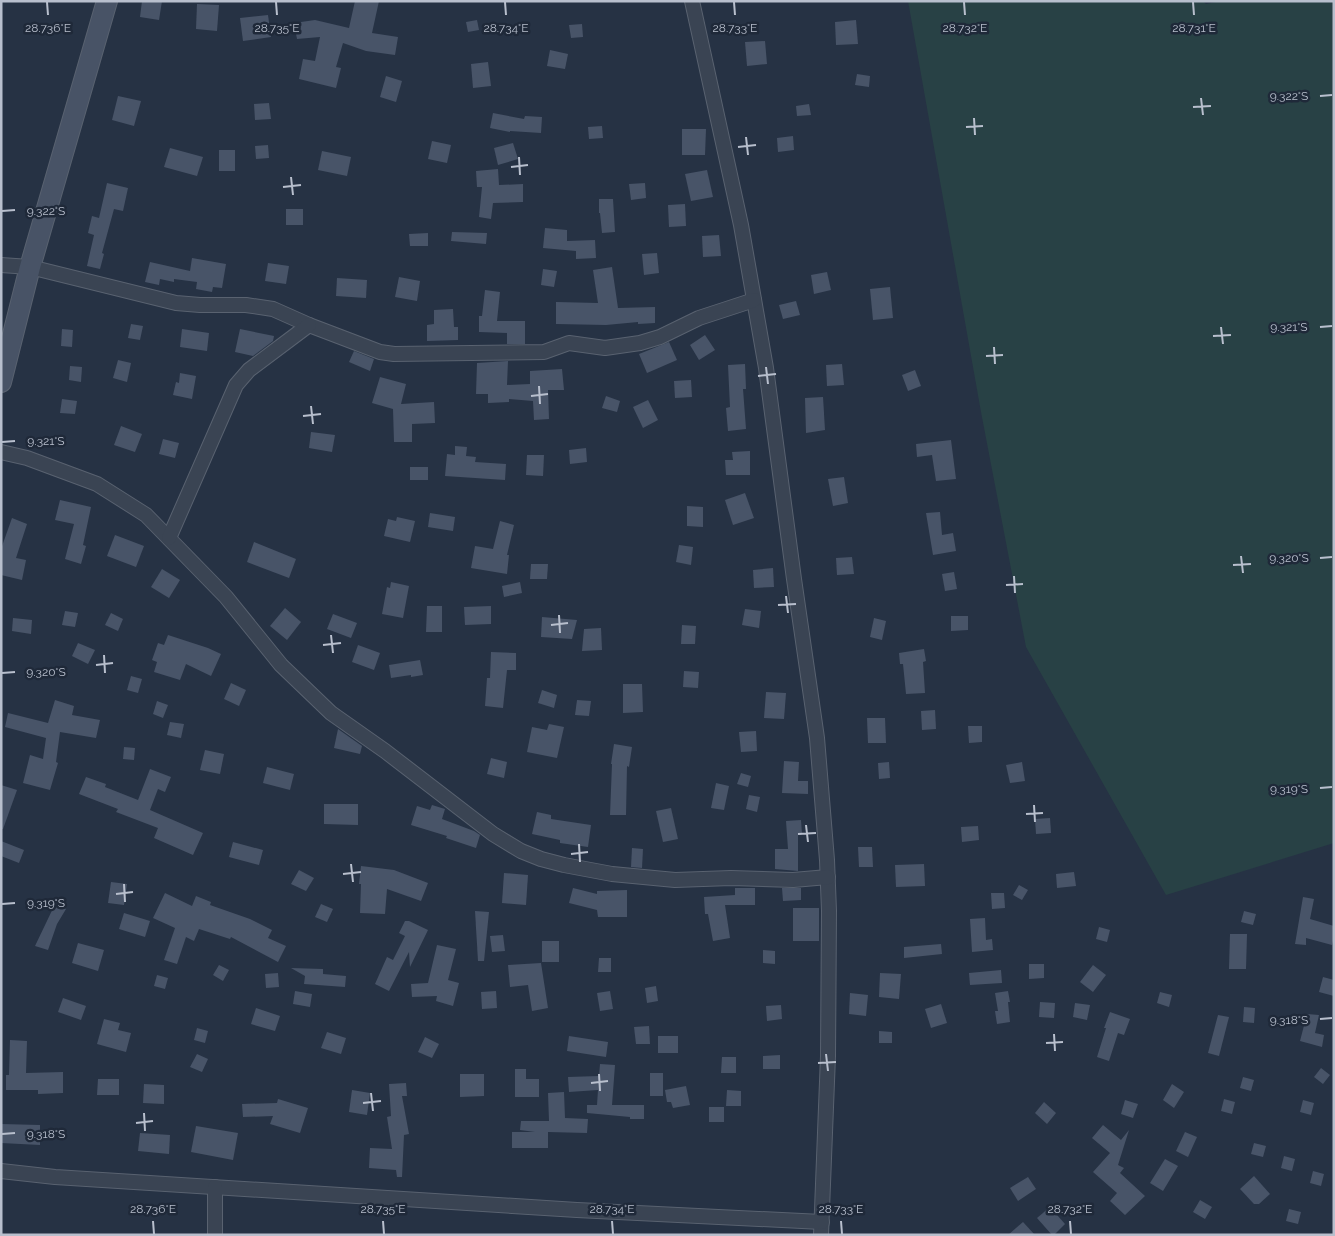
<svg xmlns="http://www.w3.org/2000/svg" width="1335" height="1236" viewBox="0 0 1335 1236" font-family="Raleway,sans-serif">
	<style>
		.green { fill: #284145 }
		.building { fill: #485468 }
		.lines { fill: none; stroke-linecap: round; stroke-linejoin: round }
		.minor-casing { stroke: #596270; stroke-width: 16 }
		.secondary-casing { stroke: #596270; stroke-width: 22 }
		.minor { stroke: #3a4453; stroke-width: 14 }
		.secondary { stroke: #485366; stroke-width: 20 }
		.ticks { fill: none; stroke: #b8bfcd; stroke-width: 2 }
		.ticks-label { font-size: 12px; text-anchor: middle; fill: #b8bfcd; stroke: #1f2939; stroke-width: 5; stroke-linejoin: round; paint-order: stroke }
	</style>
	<rect width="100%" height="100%" fill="#263244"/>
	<polygon class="green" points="908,1 1203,1 1206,4 1220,1 1334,1 1334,843 1166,895 1026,647 981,412"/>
	<g class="building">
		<polygon points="142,1 162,1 159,20 140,17"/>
		<polygon points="355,1 379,1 372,33 398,37 395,55 366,51 343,43 336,67 341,68 336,88 299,79 303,59 315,61 320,37 297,39 294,23 315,20 349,28"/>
		<polygon points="197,4 219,5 217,31 196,29"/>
		<polygon points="268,15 271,37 243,41 240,18"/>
		<polygon points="477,20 479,30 468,32 466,22"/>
		<polygon points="856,20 858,44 836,45 835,22"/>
		<polygon points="582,24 583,37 571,38 569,25"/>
		<polygon points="765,41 767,64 747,66 745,42"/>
		<polygon points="550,50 568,54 565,69 547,66"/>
		<polygon points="488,62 491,86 473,88 471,64"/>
		<polygon points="857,74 870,76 869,87 855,85"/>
		<polygon points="386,76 402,81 396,102 380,97"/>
		<polygon points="118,96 141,101 134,126 112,120"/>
		<polygon points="269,103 271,119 255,120 254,104"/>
		<polygon points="809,104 811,115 797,116 796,106"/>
		<polygon points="493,113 524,119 525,116 542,117 541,133 510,131 510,132 490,128"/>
		<polygon points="602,126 603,138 589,139 588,127"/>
		<polygon points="682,129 706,129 705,155 682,155"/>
		<polygon points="793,136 794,150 778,152 777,138"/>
		<polygon points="432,141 451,145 447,163 428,159"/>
		<polygon points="513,143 518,159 498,165 494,148"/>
		<polygon points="268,145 269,158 256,159 255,146"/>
		<polygon points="170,148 203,157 197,176 164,167"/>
		<rect x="219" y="150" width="16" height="21"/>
		<polygon points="322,151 351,157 347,176 318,170"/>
		<polygon points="498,169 499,185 523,184 523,202 493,203 491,219 479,217 482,187 477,187 476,171"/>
		<polygon points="707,170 713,197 691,201 685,174"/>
		<polygon points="107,183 128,188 123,211 114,209 102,253 104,254 100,269 87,266 94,235 88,233 92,216 99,218"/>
		<polygon points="645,183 646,198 631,200 629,184"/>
		<polygon points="599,199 613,199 615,232 602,233 600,213 599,213"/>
		<polygon points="685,204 686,226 669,227 668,205"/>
		<rect x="286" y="209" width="17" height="16"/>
		<polygon points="545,228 567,230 567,241 595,240 596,258 576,259 576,251 543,248"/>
		<polygon points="452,232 487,233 486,244 451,241"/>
		<polygon points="428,233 428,246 410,246 409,234"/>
		<polygon points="719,235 721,256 703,257 702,236"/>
		<polygon points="657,253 659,273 644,275 642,254"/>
		<polygon points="192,258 226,264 222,288 213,287 212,292 196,289 197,282 174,279 174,282 160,279 159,285 145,282 150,262 190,271"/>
		<polygon points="268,263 289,266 286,284 265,281"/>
		<polygon points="612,267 618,308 655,307 655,323 638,324 638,322 606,325 556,324 556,302 598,303 593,270"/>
		<polygon points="543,269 557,271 554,287 541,285"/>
		<polygon points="827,272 831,290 814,294 811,275"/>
		<polygon points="399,277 420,281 417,301 395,297"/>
		<polygon points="337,278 367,280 366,298 336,296"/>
		<polygon points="890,287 893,318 873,320 870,289"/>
		<polygon points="485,290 500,292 497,321 525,321 525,344 507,344 507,333 479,332 479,316 482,316"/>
		<polygon points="796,301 800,315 783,319 779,305"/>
		<polygon points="453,309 454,327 458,327 458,340 427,341 427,325 434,324 434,310"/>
		<polygon points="131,324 143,326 140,340 128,338"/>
		<polygon points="62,329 73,330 72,347 61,346"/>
		<polygon points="182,329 209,333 207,351 180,347"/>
		<polygon points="240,329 274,336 273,341 253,356 235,352"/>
		<polygon points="705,335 715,350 699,360 690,345"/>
		<polygon points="669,342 677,360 647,373 639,354"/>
		<polygon points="354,351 374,359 370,371 349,362"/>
		<polygon points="118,360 131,363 127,382 113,378"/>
		<polygon points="508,361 507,385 530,384 530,371 562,369 564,390 548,390 549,419 534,420 533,401 509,399 509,402 488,403 488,394 476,394 477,363"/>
		<polygon points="745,364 746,389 743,389 746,429 728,431 726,408 730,407 728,365"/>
		<polygon points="842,364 844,385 827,386 826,365"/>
		<polygon points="70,366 82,367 81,382 69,380"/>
		<polygon points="915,370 921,386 908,391 902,375"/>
		<polygon points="180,373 196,376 192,399 173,395 176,382 179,383"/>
		<polygon points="380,377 406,384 401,404 434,402 435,423 412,424 412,442 394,442 393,409 372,403"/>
		<polygon points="691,380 692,397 675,398 674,381"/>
		<polygon points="606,396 620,401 617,412 602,408"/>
		<polygon points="823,397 825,430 806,433 805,398"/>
		<polygon points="62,399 77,401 75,414 60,413"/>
		<polygon points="648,400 658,420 643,428 633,407"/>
		<polygon points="121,426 142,434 135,452 114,445"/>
		<polygon points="311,432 335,435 332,452 309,448"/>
		<polygon points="163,439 179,443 175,458 159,454"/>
		<polygon points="951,440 956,479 936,481 932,455 917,457 916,444"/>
		<polygon points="455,446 467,447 466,456 476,457 475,462 506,464 505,480 445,476 447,454 455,455"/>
		<polygon points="586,448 587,462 570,464 569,450"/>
		<polygon points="750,451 750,475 726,475 725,460 733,460 732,452"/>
		<polygon points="527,455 544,455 543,476 526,475"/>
		<rect x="410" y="467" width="18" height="13"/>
		<polygon points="844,477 848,503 833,506 828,479"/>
		<polygon points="745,493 754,518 733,525 725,500"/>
		<polygon points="60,500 91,507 83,545 86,546 81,564 65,559 74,524 55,520"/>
		<polygon points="687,506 703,507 703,527 687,526"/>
		<polygon points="940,512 942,535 953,533 956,551 933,555 926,513"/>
		<polygon points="430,513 455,517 453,531 428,527"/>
		<polygon points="397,517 415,521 410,542 384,536 388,519 396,521"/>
		<polygon points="12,518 27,524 16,558 26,560 22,580 1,575 1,549"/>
		<polygon points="500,521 514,525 507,555 509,555 507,574 471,568 475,546 493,549"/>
		<polygon points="115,535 144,546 136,567 107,556"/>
		<polygon points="254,542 296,559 289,578 247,562"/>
		<polygon points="679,545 693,547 691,565 676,562"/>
		<polygon points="852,557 854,574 837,575 836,558"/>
		<polygon points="531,564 548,564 547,579 530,579"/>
		<polygon points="773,568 774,587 754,588 753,570"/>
		<polygon points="162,569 180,580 169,598 151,587"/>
		<polygon points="954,572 957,589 945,591 942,574"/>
		<polygon points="391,582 409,586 403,618 382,614 387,587 390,588"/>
		<polygon points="520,582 522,593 504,597 502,586"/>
		<polygon points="427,606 442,606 442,632 426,632"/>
		<polygon points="491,606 491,624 465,625 464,607"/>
		<polygon points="285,608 301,622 287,640 270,626"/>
		<polygon points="745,609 761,611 759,628 742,625"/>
		<polygon points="65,611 78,613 75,627 62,625"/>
		<polygon points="111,613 123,619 118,631 105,625"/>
		<polygon points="333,614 357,623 351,638 327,629"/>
		<polygon points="951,616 968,616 968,630 951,631"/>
		<polygon points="542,617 577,620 572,639 541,637"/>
		<polygon points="13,618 32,620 31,634 12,631"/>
		<polygon points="874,618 886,621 882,640 870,637"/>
		<polygon points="682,625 696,626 695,644 681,644"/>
		<polygon points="601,628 602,650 582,651 584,629"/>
		<polygon points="168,635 208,648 221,654 211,676 186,664 180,680 154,672 157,662 152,660 158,643 164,645"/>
		<polygon points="78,643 95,650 88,664 72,656"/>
		<polygon points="358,645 380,653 374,670 352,662"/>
		<polygon points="924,649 926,661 923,662 925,693 906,694 903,664 900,664 899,653"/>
		<polygon points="491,652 516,653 516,670 507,670 503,708 485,706 487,678 490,678"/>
		<polygon points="420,660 423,675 411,677 411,675 391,678 389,665"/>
		<polygon points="684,671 699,672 698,688 683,687"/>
		<polygon points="131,676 142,679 138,693 127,690"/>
		<polygon points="231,683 246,690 239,706 224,699"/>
		<polygon points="623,684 642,684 643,712 623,713"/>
		<polygon points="542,690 557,695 554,708 538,703"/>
		<polygon points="766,692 786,693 784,719 764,718"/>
		<polygon points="55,700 74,706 72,715 100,720 96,738 60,732 56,762 58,763 50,790 23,783 30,755 43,759 46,738 5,727 8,713 48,723"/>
		<polygon points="577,700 591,701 589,716 575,715"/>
		<polygon points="157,701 168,705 163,718 153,714"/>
		<polygon points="935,710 936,729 922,730 921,711"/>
		<polygon points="867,718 885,718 886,743 868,743"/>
		<polygon points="170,722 184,724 181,738 167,735"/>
		<polygon points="549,724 564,727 557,758 527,752 532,727 547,730"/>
		<polygon points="968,726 982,726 982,742 969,743"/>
		<polygon points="338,729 362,746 360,754 334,748"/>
		<polygon points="756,731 757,751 741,752 739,732"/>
		<polygon points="614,744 632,747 629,767 627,766 626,815 610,815 612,764 611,764"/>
		<polygon points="124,747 135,748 134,760 123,759"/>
		<polygon points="205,750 224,754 220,774 200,770"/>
		<polygon points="491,758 507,762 504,778 487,774"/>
		<polygon points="784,761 799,762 798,781 808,781 808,794 782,793"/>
		<polygon points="889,762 890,778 879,779 878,763"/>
		<polygon points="1022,762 1025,781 1010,783 1006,765"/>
		<polygon points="267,767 294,774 290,790 263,783"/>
		<polygon points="150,769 171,777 165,792 158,789 150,810 203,833 193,855 154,838 158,828 116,812 118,809 79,794 86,777 106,784 105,787 138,800"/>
		<polygon points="741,773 751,776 748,787 737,784"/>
		<polygon points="716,783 729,786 724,810 711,808"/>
		<polygon points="1,785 17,790 3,829 1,829"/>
		<polygon points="749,795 760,797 757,812 746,809"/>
		<polygon points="324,804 358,804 358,825 324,824"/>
		<polygon points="432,805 445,809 442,819 474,831 480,835 476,848 446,838 447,836 411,825 417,806 430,810"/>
		<polygon points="671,808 678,839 663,842 656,811"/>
		<polygon points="537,812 551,815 551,819 591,825 588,847 560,843 560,840 532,834"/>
		<polygon points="1050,818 1051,833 1036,834 1035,819"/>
		<polygon points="801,820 802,834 798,835 798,871 775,869 775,849 788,849 786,821"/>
		<polygon points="978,826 979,840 962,842 961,827"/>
		<polygon points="1,841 24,850 19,863 1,856"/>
		<polygon points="233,842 263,850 259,865 229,857"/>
		<polygon points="858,847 872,847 873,867 859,867"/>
		<polygon points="632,848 643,849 642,868 631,867"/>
		<polygon points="924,864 925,886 896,887 895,865"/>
		<polygon points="361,866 394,870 428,883 421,901 387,889 385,914 360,913 361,884 359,884"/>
		<polygon points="299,870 314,878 306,891 291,884"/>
		<polygon points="1074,872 1076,886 1057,888 1056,874"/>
		<polygon points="504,873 528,875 526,905 502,903"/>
		<polygon points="111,882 127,884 124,905 108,903"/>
		<polygon points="1019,885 1028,890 1022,900 1013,895"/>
		<polygon points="573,888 597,894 597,891 627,890 627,917 598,917 597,910 569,903"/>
		<polygon points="735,888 755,888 755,905 725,905 730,938 713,941 708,914 705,914 704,897 735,895"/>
		<polygon points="782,888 801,888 801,900 783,901"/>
		<polygon points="165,893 192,906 196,896 211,902 210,905 250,919 272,930 268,938 286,946 278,962 231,937 230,939 199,929 194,941 186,937 177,964 164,960 175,928 153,918"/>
		<polygon points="991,893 1004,893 1005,908 992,909"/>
		<polygon points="1303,897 1314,899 1310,919 1334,926 1334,937 1332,945 1306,938 1306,945 1295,944"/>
		<polygon points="57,900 65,904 64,908 66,909 57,924 48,950 35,946"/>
		<polygon points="321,904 333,909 327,922 315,917"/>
		<rect x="793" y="908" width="26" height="33"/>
		<polygon points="475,911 489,912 484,961 478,961"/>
		<polygon points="1244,911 1256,914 1253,925 1241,922"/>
		<polygon points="124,913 150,921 145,937 119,929"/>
		<polygon points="985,918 986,940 992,939 993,950 972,952 970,919"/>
		<polygon points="405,921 409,921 428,930 410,967 409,952 389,991 375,984 387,957 393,960 405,936 399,933"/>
		<polygon points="1099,927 1110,930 1107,942 1096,939"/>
		<polygon points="1230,934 1247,934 1246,969 1229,969"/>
		<polygon points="503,935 505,951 492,952 490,936"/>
		<rect x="542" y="941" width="17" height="21"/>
		<polygon points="78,943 104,950 98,971 72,963"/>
		<polygon points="941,944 942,954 904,958 904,947"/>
		<polygon points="437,945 456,949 448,980 459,983 453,1006 436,1001 437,996 412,997 411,984 428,983"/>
		<polygon points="763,950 775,951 775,964 763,963"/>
		<polygon points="599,958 611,958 611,972 598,972"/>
		<polygon points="541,963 548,1008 532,1011 528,985 510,987 508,965"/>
		<polygon points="1029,964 1044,964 1044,978 1029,979"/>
		<polygon points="219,965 229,970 223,981 213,975"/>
		<polygon points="1093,965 1106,975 1093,992 1080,982"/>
		<polygon points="291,968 323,969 323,974 346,976 345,987 304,984 305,976"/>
		<polygon points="1001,970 1002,983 970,985 969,973"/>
		<polygon points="278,973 279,987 266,988 265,974"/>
		<polygon points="880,973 901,974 899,999 879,997"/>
		<polygon points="157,975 168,978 165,989 154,986"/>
		<polygon points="1323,977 1334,980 1334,996 1319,992"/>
		<polygon points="656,986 658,1001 647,1003 645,988"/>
		<polygon points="295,991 312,994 310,1007 293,1004"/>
		<polygon points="496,991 497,1008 482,1009 481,992"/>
		<polygon points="610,991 613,1009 600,1011 597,993"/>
		<polygon points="1008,991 1010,1002 1008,1002 1010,1022 997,1024 995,1011 998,1011 995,993"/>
		<polygon points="1160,992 1172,995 1169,1007 1157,1003"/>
		<polygon points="850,993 868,995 866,1016 849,1014"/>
		<polygon points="63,998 86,1006 81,1020 58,1012"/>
		<polygon points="1040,1002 1055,1003 1054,1018 1039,1017"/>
		<polygon points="1075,1003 1090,1005 1087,1020 1073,1017"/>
		<polygon points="941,1004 947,1023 931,1028 925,1009"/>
		<polygon points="781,1005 782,1019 767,1021 766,1006"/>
		<polygon points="1244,1007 1255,1008 1254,1023 1243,1022"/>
		<polygon points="256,1008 280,1016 275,1031 251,1024"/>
		<polygon points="1110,1012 1130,1019 1124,1035 1118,1033 1109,1061 1097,1057 1106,1028 1104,1028"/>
		<polygon points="1307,1014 1319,1015 1315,1033 1324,1035 1322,1047 1300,1041"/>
		<polygon points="1218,1015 1229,1017 1219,1056 1208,1053"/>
		<polygon points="104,1019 120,1023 118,1030 131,1033 126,1052 97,1044"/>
		<polygon points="649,1026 650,1044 636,1044 634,1027"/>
		<polygon points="197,1028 208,1031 205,1043 194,1040"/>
		<polygon points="879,1031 892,1032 892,1043 879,1043"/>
		<polygon points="327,1032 346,1038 341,1054 321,1048"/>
		<polygon points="569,1036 608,1042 606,1057 567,1051"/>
		<rect x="658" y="1036" width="20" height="17"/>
		<polygon points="425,1037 439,1044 432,1058 418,1052"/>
		<polygon points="10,1040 27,1041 26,1073 63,1072 63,1093 38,1094 38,1090 6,1090 6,1075 9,1075"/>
		<polygon points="197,1054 208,1059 202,1072 190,1067"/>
		<polygon points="780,1055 780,1069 763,1069 763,1056"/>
		<polygon points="722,1057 736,1057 736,1073 721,1073"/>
		<polygon points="600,1064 615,1065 612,1105 644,1105 644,1119 630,1119 630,1117 587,1113 587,1105 597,1105 598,1090 569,1092 568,1077 599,1076"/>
		<polygon points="1321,1068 1330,1075 1323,1084 1314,1077"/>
		<polygon points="515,1069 526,1069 526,1079 539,1079 539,1097 515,1097"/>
		<rect x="650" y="1073" width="13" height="23"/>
		<polygon points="460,1074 484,1074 484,1096 460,1097"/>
		<polygon points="1243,1077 1254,1080 1251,1091 1240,1088"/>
		<polygon points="98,1079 119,1079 119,1095 97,1095"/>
		<polygon points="406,1083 407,1096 402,1096 409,1134 404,1135 402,1177 397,1177 396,1170 369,1168 370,1148 392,1149 387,1117 391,1116 389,1084"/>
		<polygon points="144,1084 164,1085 164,1104 143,1103"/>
		<polygon points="1172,1084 1184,1092 1174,1108 1163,1100"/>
		<polygon points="686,1086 690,1105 673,1108 671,1102 667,1102 665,1090"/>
		<polygon points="352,1090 370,1093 367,1115 349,1112"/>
		<polygon points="727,1090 741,1091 741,1106 726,1106"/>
		<polygon points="564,1092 565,1118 588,1119 587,1133 548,1132 548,1148 512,1148 512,1132 535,1132 520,1130 521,1121 549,1121 548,1093"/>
		<polygon points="278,1099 308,1108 300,1133 270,1124 273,1116 243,1117 242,1104 277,1103"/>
		<polygon points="1224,1099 1235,1102 1232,1114 1221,1111"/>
		<polygon points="1125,1100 1138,1104 1133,1118 1121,1114"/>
		<polygon points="1303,1100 1314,1103 1311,1115 1300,1112"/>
		<polygon points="1044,1102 1056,1113 1047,1124 1035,1113"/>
		<rect x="709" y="1107" width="15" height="15"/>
		<polygon points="1,1124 40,1125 40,1145 1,1143"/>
		<polygon points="1103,1125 1121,1140 1129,1130 1118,1165 1124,1168 1120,1173 1145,1196 1125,1215 1110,1201 1117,1193 1093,1172 1110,1153 1092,1138"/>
		<polygon points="196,1126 238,1133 233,1160 191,1152"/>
		<polygon points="1185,1132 1197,1137 1188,1157 1176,1151"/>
		<polygon points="140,1133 170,1135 169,1154 138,1151"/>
		<polygon points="1254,1143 1266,1146 1263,1157 1251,1154"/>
		<polygon points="1284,1156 1295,1159 1292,1171 1281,1168"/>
		<polygon points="1165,1159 1178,1166 1163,1191 1150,1183"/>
		<polygon points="1313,1171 1324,1174 1321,1186 1310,1183"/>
		<polygon points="1254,1176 1270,1194 1259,1204 1254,1204 1240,1189"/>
		<polygon points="1028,1177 1036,1189 1018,1201 1010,1188"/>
		<polygon points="1200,1200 1212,1207 1205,1219 1193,1212"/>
		<polygon points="1050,1207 1065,1224 1054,1235 1052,1235 1037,1218"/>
		<polygon points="1289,1209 1301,1212 1298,1224 1286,1221"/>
		<polygon points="1023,1222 1035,1235 1008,1235"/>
	</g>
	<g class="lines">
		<defs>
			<g id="minor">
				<polyline points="692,1 741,225 766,368 794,579 817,738 827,860 829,911 828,1056 821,1235"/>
				<polyline points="1,265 30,267 176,303 200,305 246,305 273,309 309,325 380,352 394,354 544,352 569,343 605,348 640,343 660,337 699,318 754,300"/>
				<polyline points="1,452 27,458 97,484 146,515 226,597 281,665 331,713 385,751 493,834 521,851 541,859 564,865 612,874 675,880 731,878 793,880 828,877"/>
				<polyline points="169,538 236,385 249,370 309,325"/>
				<polyline points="1,1171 55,1177 577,1210 822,1222"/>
				<polyline points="215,1235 215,1187"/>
			</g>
			<polyline id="secondary" points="1,382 30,267 107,1"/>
		</defs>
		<use href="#minor" class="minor-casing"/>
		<use href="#secondary" class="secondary-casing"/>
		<use href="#minor" class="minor"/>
		<use href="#secondary" class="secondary"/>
	</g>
	<path class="ticks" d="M47,2L48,15M276,2L277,15M505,2L506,15M734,2L735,15M964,2L965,15M1193,2L1194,15M1320,96L1332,95M1201,98L1203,115M1193,107L1211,106M974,118L975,135M966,127L983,126M746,137L748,155M738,147L756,145M519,157L520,175M511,167L528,165M291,177L293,195M283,187L301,185M2,211L15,210M1221,327L1223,344M1320,327L1332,326M1213,336L1231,335M994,347L995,364M986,356L1003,355M766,367L768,384M758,376L776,374M539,386L540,404M531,396L548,394M311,406L313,424M303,416L321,414M2,442L15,441M1241,556L1243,573M1320,558L1332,557M1233,565L1251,564M1014,576L1015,593M1006,585L1023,584M786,596L788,613M778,605L796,604M559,615L560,633M551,625L568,623M331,635L333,653M323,645L341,643M104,655L105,673M96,665L113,663M2,673L15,672M1320,788L1332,787M1034,805L1035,822M1026,814L1043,813M806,825L808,842M798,834L816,833M579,844L580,862M571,854L588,852M351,864L353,882M343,874L361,872M124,884L125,902M116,894L133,892M2,904L15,903M1320,1019L1332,1018M1054,1034L1055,1051M1046,1043L1063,1042M826,1054L828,1071M818,1063L836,1062M599,1074L600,1091M591,1083L608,1081M371,1093L373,1111M363,1103L381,1101M144,1113L145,1131M136,1123L153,1121M2,1134L15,1133M153,1221L154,1234M383,1221L384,1234M612,1221L613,1234M841,1221L842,1234M1070,1221L1071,1234"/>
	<g class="ticks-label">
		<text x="48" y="32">28.736°E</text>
		<text x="277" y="32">28.735°E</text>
		<text x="506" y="32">28.734°E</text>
		<text x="735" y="32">28.733°E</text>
		<text x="965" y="32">28.732°E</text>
		<text x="1194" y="32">28.731°E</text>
		<text x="1289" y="100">9.322°S</text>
		<text x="46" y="215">9.322°S</text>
		<text x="1289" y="331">9.321°S</text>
		<text x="46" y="445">9.321°S</text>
		<text x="1289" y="562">9.320°S</text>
		<text x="46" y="676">9.320°S</text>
		<text x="1289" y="793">9.319°S</text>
		<text x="46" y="907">9.319°S</text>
		<text x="1289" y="1024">9.318°S</text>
		<text x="46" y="1138">9.318°S</text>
		<text x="153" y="1213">28.736°E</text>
		<text x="383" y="1213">28.735°E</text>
		<text x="612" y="1213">28.734°E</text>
		<text x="841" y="1213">28.733°E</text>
		<text x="1070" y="1213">28.732°E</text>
	</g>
	<rect width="1335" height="1236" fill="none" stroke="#b8bfcd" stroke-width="5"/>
</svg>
